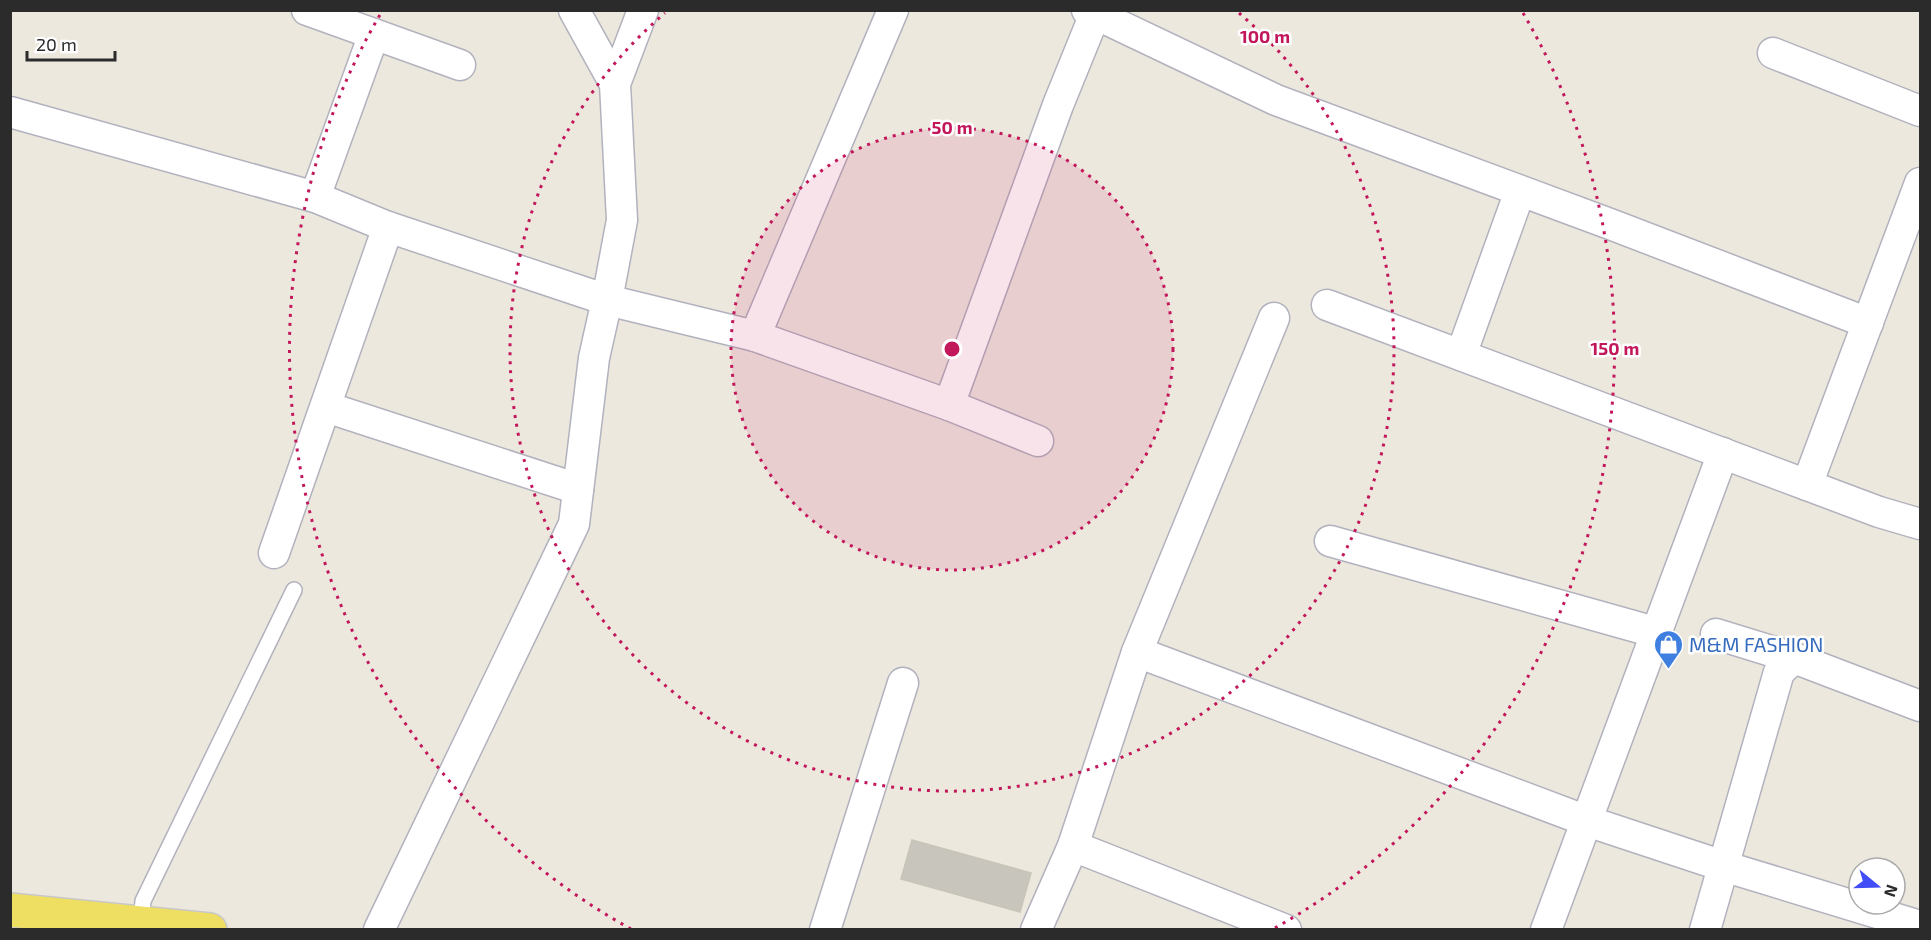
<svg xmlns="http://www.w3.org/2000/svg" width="1931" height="940" viewBox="0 0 1931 940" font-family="'Exo 2',sans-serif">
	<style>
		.building { fill: #c8c5bd; stroke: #c8c4b7; stroke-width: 1.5 }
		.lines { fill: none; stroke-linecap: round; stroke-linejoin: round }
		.service-casing { stroke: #b1b2be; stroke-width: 18 }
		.minor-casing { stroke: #b1b2be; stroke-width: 33 }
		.primary-casing { stroke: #c8c8c8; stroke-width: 36 }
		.service { stroke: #fff; stroke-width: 15 }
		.minor { stroke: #fff; stroke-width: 30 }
		.primary { stroke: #eede62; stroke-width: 33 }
		.ring { fill: none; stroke: #c2185b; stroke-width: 3; stroke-dasharray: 3 6 }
		.labels { text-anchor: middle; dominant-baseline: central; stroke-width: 5; stroke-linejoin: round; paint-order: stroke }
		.shop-label { font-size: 20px; fill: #366cbe; stroke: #fff; text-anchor: start }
		.centre { fill: #c2185b; stroke: #fff; stroke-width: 3 }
		.ring-label { font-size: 18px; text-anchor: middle; font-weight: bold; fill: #c2185b; stroke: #fff; stroke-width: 5; stroke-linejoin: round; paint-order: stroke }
	</style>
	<rect width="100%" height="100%" fill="#ede8de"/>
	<polygon class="building" points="912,840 1031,873 1020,912 901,879"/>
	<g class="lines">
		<defs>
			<polyline id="service" points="141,923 143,901 294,590"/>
			<g id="minor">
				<polyline points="307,10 460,65"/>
				<polyline points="574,10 615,84"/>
				<polyline points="893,10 755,336 949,405 1058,105 1095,14"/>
				<polyline points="1087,10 1276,100 1610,224 1868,323"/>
				<polyline points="1773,53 1920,111"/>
				<polyline points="10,112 315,197 388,227 607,300 755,336"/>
				<polyline points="1920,183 1807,485 1879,512 1920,524"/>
				<polyline points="315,197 374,34"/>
				<polyline points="1327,305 1807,485"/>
				<polyline points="1461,355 1520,191"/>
				<polyline points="949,405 1038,441"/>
				<polyline points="326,407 578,489"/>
				<polyline points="1330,541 1658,633"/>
				<polyline points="274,553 388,227"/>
				<polyline points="1716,634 1794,658"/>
				<polyline points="1137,652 1587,821 1723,866 1920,926"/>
				<polyline points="1073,846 1286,930"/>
				<polyline points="379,930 574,524 594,358 607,300 622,220 615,84 643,10"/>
				<polyline points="825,930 903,683"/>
				<polyline points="1036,930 1073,846 1137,652 1274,318"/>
				<polyline points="1546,930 1723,453"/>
				<polyline points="1705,930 1779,672 1794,658 1920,706"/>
			</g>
			<polyline id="primary" points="10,910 210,930"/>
		</defs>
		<use href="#service" class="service-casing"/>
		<use href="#minor" class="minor-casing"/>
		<use href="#primary" class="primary-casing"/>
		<use href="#service" class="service"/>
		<use href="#minor" class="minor"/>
		<use href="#primary" class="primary"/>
	</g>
	<circle cx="952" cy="349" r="221" fill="#c2185b" fill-opacity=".12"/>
	<g class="ring">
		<circle cx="952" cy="349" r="221"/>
		<path d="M1239 13A442 442 0 1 1 665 13"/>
		<path d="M631 929A663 663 0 0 1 381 13M1523 13A663 663 0 0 1 1273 929"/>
	</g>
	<defs>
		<symbol id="shop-pin" viewBox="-11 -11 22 30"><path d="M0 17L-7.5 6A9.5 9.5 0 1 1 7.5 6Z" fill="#3f7fe0" stroke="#fff"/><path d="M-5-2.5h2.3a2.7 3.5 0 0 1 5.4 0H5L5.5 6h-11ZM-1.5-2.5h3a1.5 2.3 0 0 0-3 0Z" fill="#fff"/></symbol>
	</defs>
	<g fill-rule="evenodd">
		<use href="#shop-pin" x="1652" y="628" width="33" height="45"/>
	</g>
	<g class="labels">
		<g class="shop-label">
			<text x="1689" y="644">M&amp;M FASHION</text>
		</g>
	</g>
	<circle cx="952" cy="349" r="9" class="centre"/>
	<g class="ring-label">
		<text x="1265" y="43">100 m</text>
		<text x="952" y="134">50 m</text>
		<text x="1615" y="355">150 m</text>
	</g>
	<rect width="1931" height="940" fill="none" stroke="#2b2b2b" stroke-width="24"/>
	<g transform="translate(1877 886) rotate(109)"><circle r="28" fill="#ffffff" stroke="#aaaaaa" stroke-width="1.5"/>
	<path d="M0-4.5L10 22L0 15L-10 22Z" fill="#414df6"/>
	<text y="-9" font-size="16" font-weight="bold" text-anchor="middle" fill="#2b2b2b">N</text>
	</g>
	<path d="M27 51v9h88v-9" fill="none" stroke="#2b2b2b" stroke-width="3"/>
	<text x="36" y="51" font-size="18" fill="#2b2b2b" stroke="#ffffff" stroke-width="4.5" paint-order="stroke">20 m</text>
</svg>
